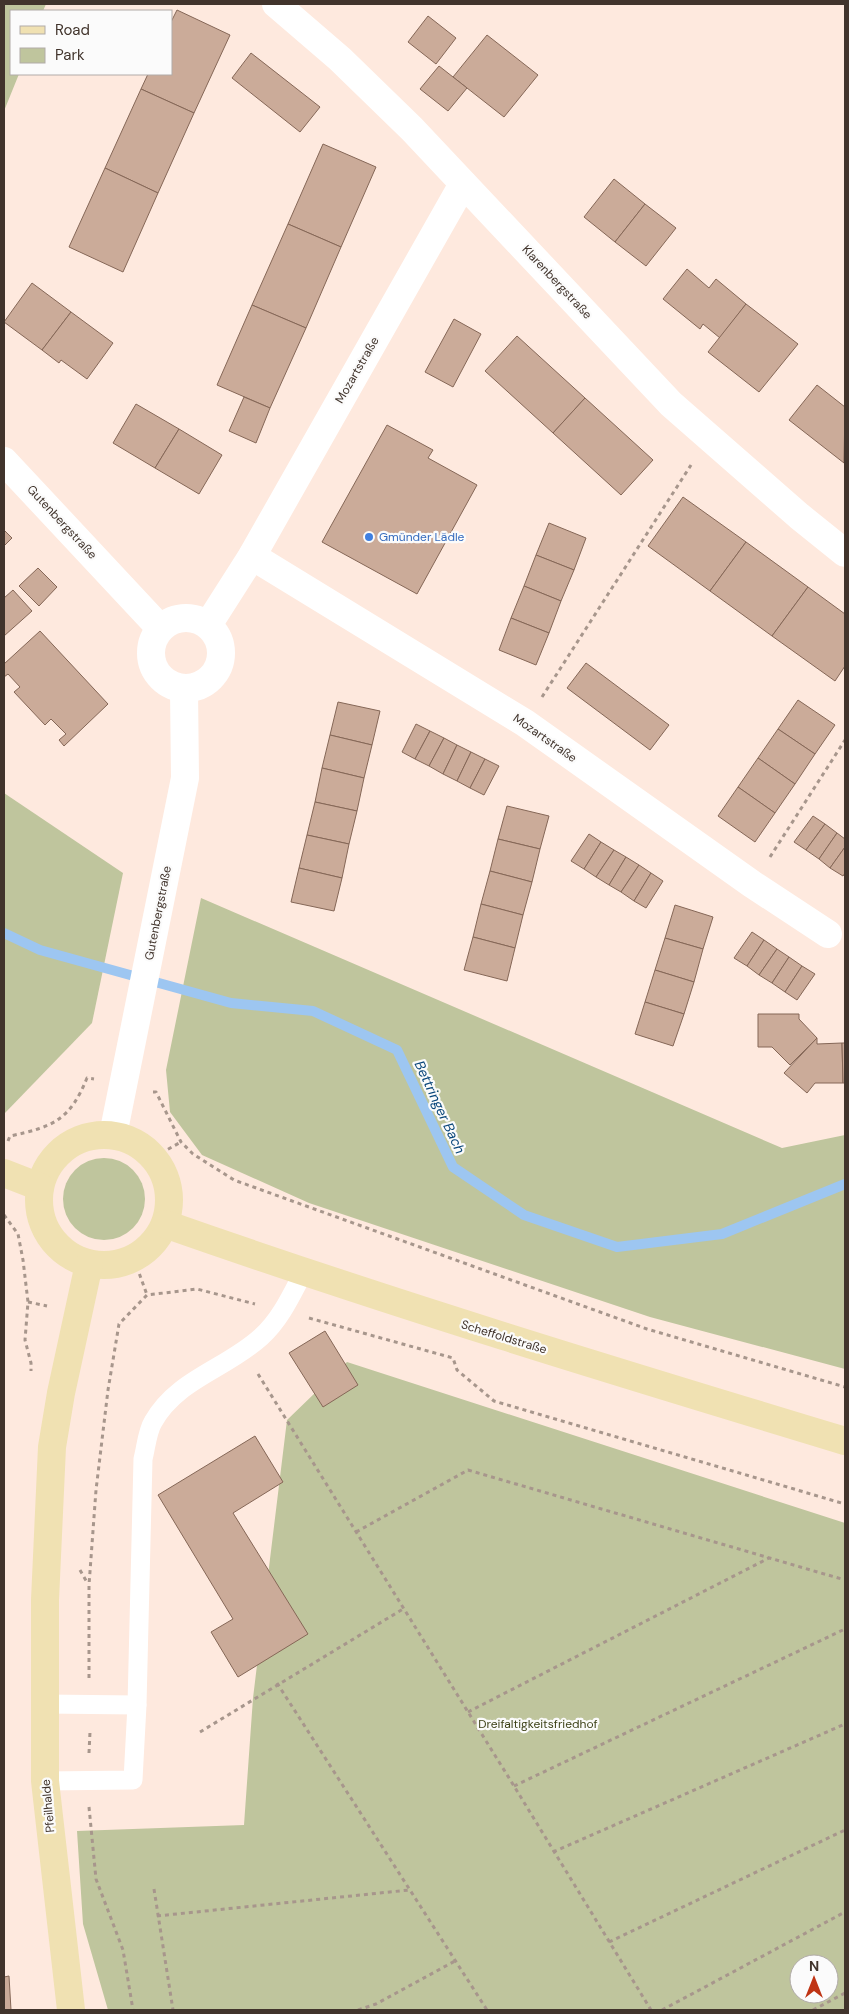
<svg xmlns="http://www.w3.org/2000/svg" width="849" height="2014" viewBox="0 0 849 2014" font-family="'DM Sans',sans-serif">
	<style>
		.green { fill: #bfc59d; fill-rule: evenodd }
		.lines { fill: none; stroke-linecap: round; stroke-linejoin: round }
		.stream { stroke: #9dc6f1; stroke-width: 10 }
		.building { fill: #cbab99; stroke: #856757 }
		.path { stroke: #a7968c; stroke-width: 3; stroke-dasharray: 4 4; stroke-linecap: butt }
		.lane { stroke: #fff; stroke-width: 19 }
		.street { stroke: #fff; stroke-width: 28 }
		.secondary { stroke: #f0e1b2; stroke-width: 28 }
		.shop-dot { fill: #3f7fe0; stroke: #fbfbfb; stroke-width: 2 }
		.labels { text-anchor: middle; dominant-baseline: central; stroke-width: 4.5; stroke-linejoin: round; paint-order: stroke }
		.street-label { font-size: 12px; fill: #41342c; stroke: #fbfbfb }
		.shop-label { font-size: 12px; fill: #366cbe; stroke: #fbfbfb; text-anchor: start }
		.park-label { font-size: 12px; fill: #3c4016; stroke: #fbfbfb }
		.water-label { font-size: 14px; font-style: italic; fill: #09467a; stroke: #fbfbfb }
	</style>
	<rect width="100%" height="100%" fill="#fee9de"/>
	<g class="green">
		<polygon points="4,4 46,4 43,11 11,11 11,74 19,74 4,111"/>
		<polygon points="4,793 123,873 92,1023 4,1114"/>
		<polygon points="201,898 782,1148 845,1135 845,1369 650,1317 309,1203 202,1155 170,1112 166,1070"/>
		<circle cx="104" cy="1199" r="41"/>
		<path d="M347,1362L845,1523V2010H108L83,1924L77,1831L244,1825L253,1698L287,1420ZM799,1964H829V1994H799Z"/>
	</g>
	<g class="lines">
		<polyline class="stream" points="4,933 40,950 231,1003 313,1011 397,1050 453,1167 524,1215 617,1247 722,1234 845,1184"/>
	</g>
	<g class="building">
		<polygon points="177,10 230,35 194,113 141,89 148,74 171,74 171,22"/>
		<polygon points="428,16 456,38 436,64 408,42"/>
		<polygon points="487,35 538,75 504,117 453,77"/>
		<polygon points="251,53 320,107 300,132 232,78"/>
		<polygon points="439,66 467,88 448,111 420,89"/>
		<polygon points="141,89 194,113 158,193 105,168"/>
		<polygon points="323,144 376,167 341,247 288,224"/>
		<polygon points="105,168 158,193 123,272 69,247"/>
		<polygon points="614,179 645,204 615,242 584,217"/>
		<polygon points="645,204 676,228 646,266 615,242"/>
		<polygon points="288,224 341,247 306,328 252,305"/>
		<polygon points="687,269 709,288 716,279 746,304 720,338 703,324 700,329 663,299"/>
		<polygon points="32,283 71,312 42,350 4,322"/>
		<polygon points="746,304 798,344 759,392 708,352"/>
		<polygon points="252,305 306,328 270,408 217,385"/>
		<polygon points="71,312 113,343 87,379 61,360 59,363 42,350"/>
		<polygon points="454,319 481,334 453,387 425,372"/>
		<polygon points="517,336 585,398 553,433 485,371"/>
		<polygon points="817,385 845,407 844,463 789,420"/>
		<polygon points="244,397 270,408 256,443 229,431"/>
		<polygon points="585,398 653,460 621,495 553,433"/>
		<polygon points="136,404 179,429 155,468 113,443"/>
		<polygon points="387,425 433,450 428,458 477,485 417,594 322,542"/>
		<polygon points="179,429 222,455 199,494 155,468"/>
		<polygon points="683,497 746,542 710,591 648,546"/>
		<polygon points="549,523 586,538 574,570 536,555"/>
		<polygon points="4,530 12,538 4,546"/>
		<polygon points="746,542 808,587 772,636 710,591"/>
		<polygon points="536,555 574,570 561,601 524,586"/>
		<polygon points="38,568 57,587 39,606 19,586"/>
		<polygon points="524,586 561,601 549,633 511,618"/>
		<polygon points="808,587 845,614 845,666 835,681 772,636"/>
		<polygon points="13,590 32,611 4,636 4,598"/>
		<polygon points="511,618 549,633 536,665 499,650"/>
		<polygon points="40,631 108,704 64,746 59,740 66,734 51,719 45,725 14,692 20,687 8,674 4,677 4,664"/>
		<polygon points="586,663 669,725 650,750 567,688"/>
		<polygon points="798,700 835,725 815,754 778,729"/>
		<polygon points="338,702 380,711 372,745 330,735"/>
		<polygon points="416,724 430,731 415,759 402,752"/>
		<polygon points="778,729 815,754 795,784 758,758"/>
		<polygon points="430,731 444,738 429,766 415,759"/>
		<polygon points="330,735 372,745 364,778 322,768"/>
		<polygon points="444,738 457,745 443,774 429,766"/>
		<polygon points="457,745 471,752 457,781 443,774"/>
		<polygon points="471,752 485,759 470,788 457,781"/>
		<polygon points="758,758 795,784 775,813 738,787"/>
		<polygon points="485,759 499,766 484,795 470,788"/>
		<polygon points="322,768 364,778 357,811 315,802"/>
		<polygon points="738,787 775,813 755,842 718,816"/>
		<polygon points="315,802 357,811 349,844 307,835"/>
		<polygon points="507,806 549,816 540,849 498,839"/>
		<polygon points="813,816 825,824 806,850 794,842"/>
		<polygon points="825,824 837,833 819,859 806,850"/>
		<polygon points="837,833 845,839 845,847 830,868 819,859"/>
		<polygon points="589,834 601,842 584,869 571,861"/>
		<polygon points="307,835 349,844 342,878 299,868"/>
		<polygon points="498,839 540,849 532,882 490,871"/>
		<polygon points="601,842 614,850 596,877 584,869"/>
		<polygon points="845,847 845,873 843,876 830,868"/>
		<polygon points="614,850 626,857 609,885 596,877"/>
		<polygon points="626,857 639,865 621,892 609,885"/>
		<polygon points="639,865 651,873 634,901 621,892"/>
		<polygon points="299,868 342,878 334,911 291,902"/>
		<polygon points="490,871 532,882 523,915 481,904"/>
		<polygon points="651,873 663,881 646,908 634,901"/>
		<polygon points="481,904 523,915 515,948 473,937"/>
		<polygon points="675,905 713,917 703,949 665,938"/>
		<polygon points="752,932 764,940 747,966 734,958"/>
		<polygon points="473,937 515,948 507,981 464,970"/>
		<polygon points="665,938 703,949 694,982 655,970"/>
		<polygon points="764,940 777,949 759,975 747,966"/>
		<polygon points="777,949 789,957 772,983 759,975"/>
		<polygon points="789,957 802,966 785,992 772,983"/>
		<polygon points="802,966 815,974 797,1000 785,992"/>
		<polygon points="655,970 694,982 684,1014 645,1002"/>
		<polygon points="645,1002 684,1014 673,1046 635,1034"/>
		<polygon points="758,1014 799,1014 799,1019 817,1038 790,1065 772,1047 758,1047"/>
		<polygon points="817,1038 817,1044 842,1043 843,1083 815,1083 807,1093 784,1073"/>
		<polygon points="842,1043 845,1043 845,1083 843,1083"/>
		<polygon points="325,1331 358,1385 323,1407 289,1353"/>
		<polygon points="255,1436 283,1482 233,1513 308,1634 238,1677 211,1632 233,1619 158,1495"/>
		<polygon points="9,1976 11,2010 4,2010 4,1977"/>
	</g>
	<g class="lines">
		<g class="path">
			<polyline points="542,697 691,465"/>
			<polyline points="770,857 845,740"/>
			<polyline points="153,1092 156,1092 181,1142 193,1154 234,1180 647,1329 845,1387"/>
			<path d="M8,1141L10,1136C53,1127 70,1120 87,1078L94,1079"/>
			<polyline points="154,1157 181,1142"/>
			<polyline points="4,1215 18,1234 23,1260 28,1302 25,1340 31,1363 31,1371"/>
			<polyline points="134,1259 147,1295"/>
			<polyline points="28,1302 47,1306"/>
			<polyline points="309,1318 453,1358 457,1370 494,1401 845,1504"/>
			<polyline points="258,1374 514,1786 651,2010"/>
			<polyline points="356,1532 468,1470 845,1580"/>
			<polyline points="80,1570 88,1584"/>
			<polyline points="89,1678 89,1585 96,1490 108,1390 119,1324 147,1295 197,1289 255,1304"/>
			<polyline points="277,1683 487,2010"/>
			<polyline points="468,1712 769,1558"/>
			<polyline points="200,1732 403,1609"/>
			<polyline points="89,1753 90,1732"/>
			<polyline points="514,1786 845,1629"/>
			<polyline points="89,1807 96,1879 123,1950 133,2010"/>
			<polyline points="553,1852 845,1724"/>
			<polyline points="154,1889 173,2010"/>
			<polyline points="157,1916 409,1890"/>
			<polyline points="609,1942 845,1830"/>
			<polyline points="358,2010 376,2004 455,1961"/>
			<polyline points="662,2010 845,1912"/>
			<polyline points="813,2010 845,1993"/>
		</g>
		<g class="lane">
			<polyline points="45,1704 137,1705"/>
			<path d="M45,1781L133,1780L137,1705L143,1459C146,1448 147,1432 153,1422C177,1379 226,1369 261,1337C280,1320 291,1296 303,1273"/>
		</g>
		<g class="street">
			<polyline points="276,4 340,59 412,129 671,404 799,516 845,553"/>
			<polyline points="4,461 160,628"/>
			<polyline points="252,556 525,723 752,884 828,934"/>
			<circle cx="186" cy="653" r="35"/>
			<polyline points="208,625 252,556 463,184"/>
			<polyline points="113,1135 185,778 184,689"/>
		</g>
		<g class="secondary">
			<circle cx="104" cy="1200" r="65"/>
			<polyline points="4,1173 40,1187"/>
			<path d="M165,1224C390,1303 617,1372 845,1441"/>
			<polyline points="71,2010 45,1781 45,1600 52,1447 61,1393 89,1264"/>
		</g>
	</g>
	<circle class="shop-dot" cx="369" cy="537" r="5"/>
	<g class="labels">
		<g class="street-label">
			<text transform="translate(557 282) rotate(47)">Klarenbergstraße</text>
			<text transform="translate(357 370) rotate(-60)">Mozartstraße</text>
			<text transform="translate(62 522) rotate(47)">Gutenbergstraße</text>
			<text transform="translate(545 738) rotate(35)">Mozartstraße</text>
			<text transform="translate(158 913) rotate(-79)">Gutenbergstraße</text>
			<text transform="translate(504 1337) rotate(17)">Scheffoldstraße</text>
			<text transform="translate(48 1806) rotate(-95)">Pfeilhalde</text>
		</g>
		<g class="shop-label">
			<text x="379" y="537">Gmünder Lädle</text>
		</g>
		<g class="park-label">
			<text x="538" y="1724">Dreifaltigkeitsfriedhof</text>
		</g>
		<g class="water-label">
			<text transform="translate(440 1107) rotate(65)">Bettringer Bach</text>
		</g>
	</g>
	<rect width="849" height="2014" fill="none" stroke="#41342c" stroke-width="10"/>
	<rect x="10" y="10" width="162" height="65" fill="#fbfbfb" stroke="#b1aba8"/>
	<rect x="20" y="26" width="25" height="8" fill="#f0e1b2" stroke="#b1aba8"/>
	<text x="55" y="35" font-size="15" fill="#41342c">Road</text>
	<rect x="20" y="48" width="25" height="15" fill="#bfc59d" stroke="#b1aba8"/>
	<text x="55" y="60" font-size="15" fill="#41342c">Park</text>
	<g transform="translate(814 1979)"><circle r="24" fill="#fbfbfb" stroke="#b1aba8"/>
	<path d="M0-4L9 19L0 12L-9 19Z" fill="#bf3414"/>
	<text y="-8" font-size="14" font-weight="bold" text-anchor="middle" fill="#41342c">N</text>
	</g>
</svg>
